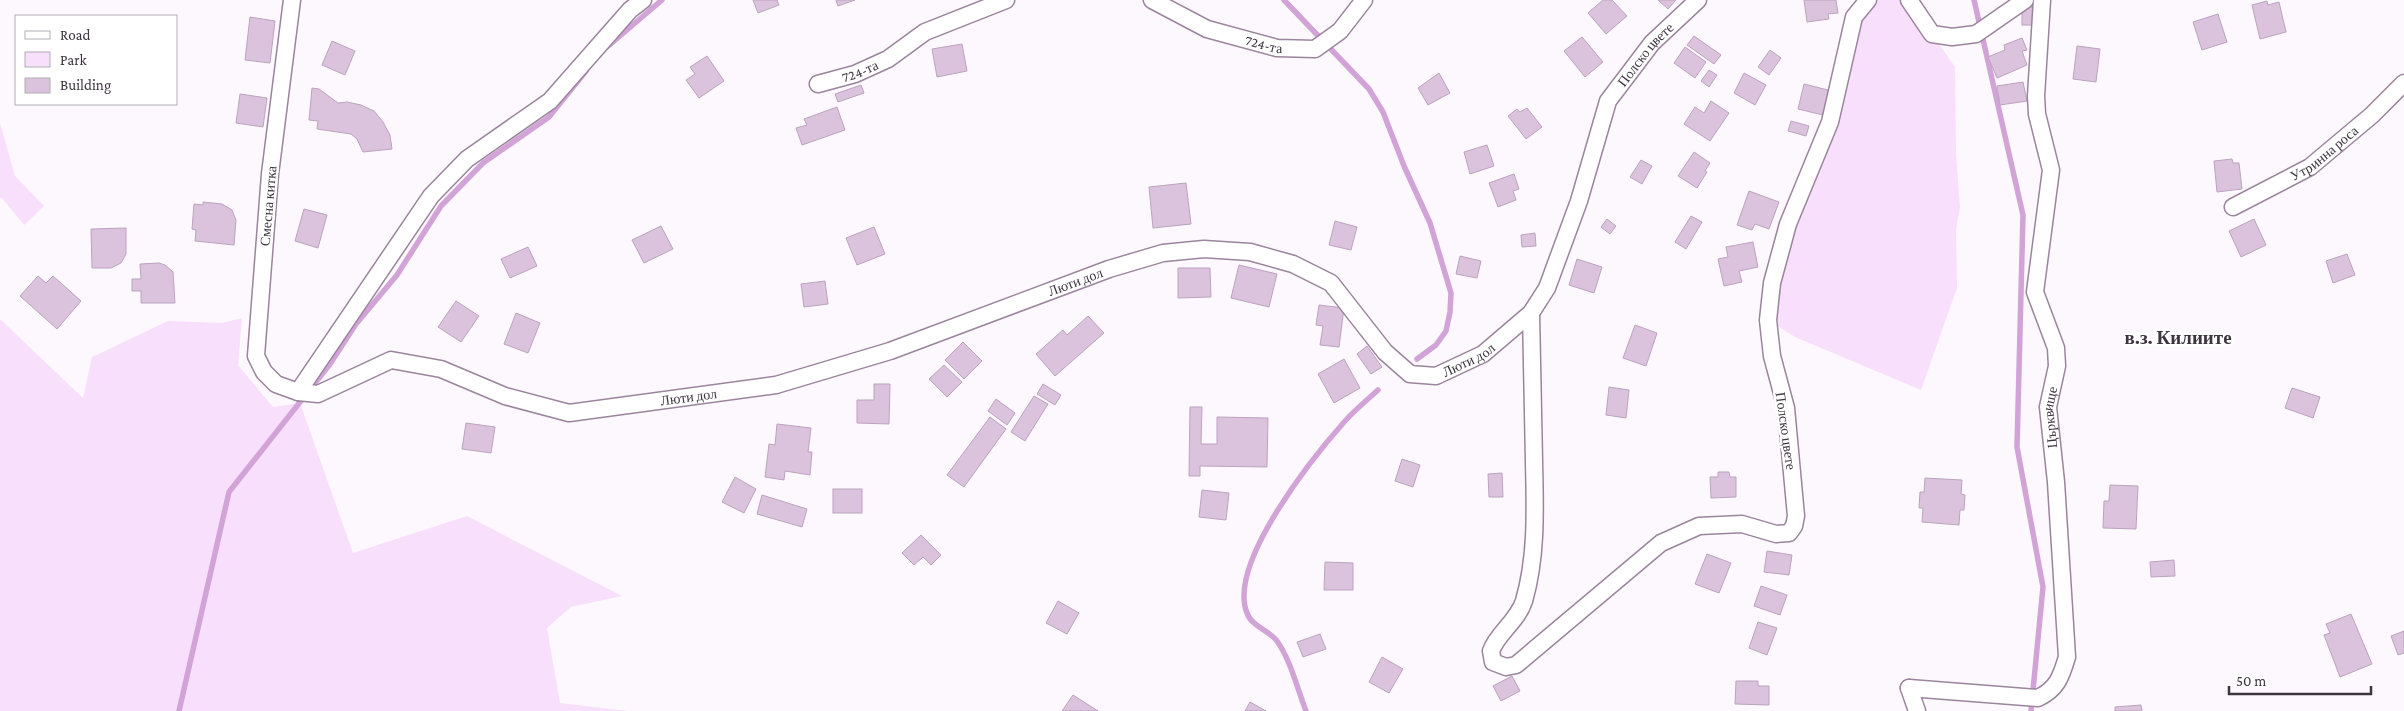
<svg xmlns="http://www.w3.org/2000/svg" width="2404" height="711" viewBox="0 0 2404 711" font-family="'Crimson Pro',serif">
	<style>
		.green { fill: #f8dffb }
		.lines { fill: none; stroke-linecap: round; stroke-linejoin: round }
		.stream { stroke: #d2a3d7; stroke-width: 5.5 }
		.building { fill: #dbc2dd; stroke: #bba3be }
		.street-casing { stroke: #9b849d; stroke-width: 19 }
		.street { stroke: #fff; stroke-width: 16 }
		.labels { text-anchor: middle; dominant-baseline: central; stroke-width: 5; stroke-linejoin: round; paint-order: stroke }
		.street-label { font-size: 14px; fill: #3d343f; stroke: #fff }
		.district-label { font-size: 19px; font-weight: bold; fill: #3d343f; stroke: #fff }
	</style>
	<rect width="100%" height="100%" fill="#fdf8fe"/>
	<g class="green">
		<polygon points="1868,0 1909,0 1955,67 1956,154 1960,207 1956,230 1957,288 1921,390 1795,337 1768,320 1772,283"/>
		<polygon points="0,123 15,176 44,206 24,225 2,198 0,198"/>
		<polygon points="242,318 238,365 273,407 300,403 353,553 467,516 622,596 571,607 547,628 560,703 628,711 0,711 0,319 83,398 92,357 168,321 222,323"/>
	</g>
	<g class="lines">
		<g class="stream">
			<polyline points="1284,0 1369,89 1383,112 1404,166 1430,223 1451,293 1450,312 1446,331 1436,345 1417,359"/>
			<polyline points="1974,0 2023,215 2017,447 2043,587 2031,711"/>
			<polyline points="607,47 662,0"/>
			<polyline points="179,711 229,492 330,364 356,324 397,275 441,206 483,163 549,117 586,71"/>
			<path d="M1306,711C1297,688 1291,661 1277,641C1269,630 1252,627 1247,613C1227,564 1313,457 1345,421C1355,410 1367,400 1378,390"/>
		</g>
	</g>
	<g class="building">
		<polygon points="753,0 777,0 779,5 758,13"/>
		<polygon points="836,0 855,0 838,6"/>
		<polygon points="1603,0 1612,0 1627,16 1606,34 1588,13"/>
		<polygon points="1658,0 1676,0 1668,9"/>
		<polygon points="1804,0 1836,0 1838,13 1828,14 1829,19 1807,22"/>
		<polygon points="2267,1 2268,5 2279,2 2286,32 2260,39 2252,5"/>
		<rect x="2022" y="7" width="13" height="18"/>
		<polygon points="2218,14 2227,42 2202,50 2193,22"/>
		<polygon points="250,17 275,21 270,63 245,60"/>
		<polygon points="1694,36 1721,55 1714,64 1687,45"/>
		<polygon points="1582,37 1603,62 1585,77 1564,51"/>
		<polygon points="2022,38 2027,50 2022,51 2027,65 1997,78 1988,57 2005,50 2004,45"/>
		<polygon points="332,41 355,51 345,75 322,65"/>
		<polygon points="962,44 967,71 937,77 932,49"/>
		<polygon points="2077,46 2100,49 2096,82 2073,79"/>
		<polygon points="1685,47 1706,62 1695,78 1674,63"/>
		<polygon points="1770,50 1781,58 1769,75 1758,67"/>
		<polygon points="707,56 724,81 699,98 686,80 695,74 690,67"/>
		<polygon points="1709,70 1717,75 1709,87 1701,81"/>
		<polygon points="1439,73 1450,93 1428,105 1418,88"/>
		<polygon points="1744,73 1766,85 1755,105 1734,93"/>
		<polygon points="2023,82 2027,101 2000,105 1997,86"/>
		<polygon points="1804,84 1832,91 1827,116 1798,109"/>
		<polygon points="861,85 864,93 838,102 835,94"/>
		<polygon points="312,88 319,89 338,103 347,102 361,105 374,111 383,122 390,135 392,149 363,152 357,139 351,134 317,129 318,121 309,120"/>
		<polygon points="240,94 267,98 263,127 236,123"/>
		<polygon points="1711,101 1729,113 1710,141 1684,124 1695,107 1704,113"/>
		<polygon points="837,107 845,130 802,145 796,128 807,125 804,119"/>
		<polygon points="1527,108 1542,127 1526,139 1508,116 1517,109 1520,112"/>
		<polygon points="1791,121 1809,126 1806,136 1788,131"/>
		<polygon points="1487,145 1494,166 1470,174 1464,152"/>
		<polygon points="1694,152 1710,163 1705,171 1707,172 1697,188 1678,176"/>
		<polygon points="2232,159 2233,163 2239,163 2242,189 2217,192 2214,161"/>
		<polygon points="1641,160 1652,166 1642,184 1630,177"/>
		<polygon points="1514,174 1519,189 1513,191 1516,200 1498,207 1489,183"/>
		<polygon points="1186,183 1191,224 1153,228 1149,187"/>
		<polygon points="1749,191 1779,202 1769,229 1755,224 1752,230 1737,225"/>
		<polygon points="203,202 222,204 232,210 236,220 234,245 195,241 196,230 192,229 194,204 203,205"/>
		<polygon points="304,209 327,215 318,248 295,241"/>
		<polygon points="1691,216 1702,222 1686,249 1675,242"/>
		<polygon points="1607,219 1616,226 1610,234 1601,227"/>
		<polygon points="2254,219 2266,245 2241,257 2229,231"/>
		<polygon points="1335,221 1357,227 1351,250 1329,245"/>
		<polygon points="661,226 673,249 644,263 632,240"/>
		<polygon points="874,227 885,254 857,265 846,238"/>
		<polygon points="126,228 126,254 121,263 111,268 92,268 91,229"/>
		<polygon points="1535,233 1536,246 1522,247 1521,235"/>
		<polygon points="1753,242 1758,267 1739,271 1742,282 1724,286 1718,259 1728,257 1726,247"/>
		<polygon points="528,247 537,266 510,278 501,259"/>
		<polygon points="2347,254 2355,275 2333,283 2326,261"/>
		<polygon points="1460,256 1481,261 1477,278 1456,274"/>
		<polygon points="1577,259 1602,267 1594,293 1569,285"/>
		<polygon points="159,263 165,265 173,272 175,303 141,303 141,291 132,291 132,279 141,279 140,264"/>
		<polygon points="1239,265 1277,274 1269,307 1231,298"/>
		<polygon points="1178,268 1210,268 1211,297 1178,298"/>
		<polygon points="38,276 46,283 53,276 81,301 57,329 20,296"/>
		<polygon points="825,281 828,304 804,307 801,284"/>
		<polygon points="456,301 479,316 461,342 438,327"/>
		<polygon points="1319,305 1344,308 1339,347 1320,345 1323,326 1316,325"/>
		<polygon points="516,313 540,323 528,353 504,344"/>
		<polygon points="1088,316 1104,333 1055,376 1036,354 1063,330 1067,335"/>
		<polygon points="1635,325 1657,333 1646,366 1623,358"/>
		<polygon points="963,342 982,361 964,379 945,360"/>
		<polygon points="1367,346 1382,367 1371,374 1357,354"/>
		<polygon points="1344,359 1360,388 1334,403 1318,374"/>
		<polygon points="944,365 962,382 947,397 929,379"/>
		<polygon points="874,384 890,384 889,424 857,423 857,400 874,400"/>
		<polygon points="1043,384 1061,395 1055,405 1037,394"/>
		<polygon points="1609,387 1629,390 1626,418 1606,415"/>
		<polygon points="2292,388 2320,397 2313,418 2285,408"/>
		<polygon points="1034,396 1048,404 1025,441 1011,432"/>
		<polygon points="996,399 1015,413 1007,425 988,411"/>
		<polygon points="1190,407 1202,407 1201,444 1217,444 1217,417 1268,418 1267,467 1200,466 1200,476 1189,476"/>
		<polygon points="990,417 1006,429 964,487 947,475"/>
		<polygon points="466,423 495,427 491,453 462,449"/>
		<polygon points="777,424 811,428 808,452 812,452 810,475 785,471 784,480 765,477 769,444 775,445"/>
		<polygon points="1402,459 1420,465 1413,487 1395,481"/>
		<polygon points="1718,472 1729,472 1730,477 1736,477 1736,497 1711,498 1710,477 1718,477"/>
		<polygon points="1502,473 1503,497 1489,497 1488,474"/>
		<polygon points="735,477 756,489 744,513 722,502"/>
		<polygon points="1925,478 1962,480 1961,494 1965,495 1964,510 1960,510 1959,525 1922,522 1923,508 1919,508 1920,492 1924,492"/>
		<polygon points="2110,485 2138,486 2136,529 2103,528 2104,501 2109,501"/>
		<rect x="833" y="489" width="29" height="24"/>
		<polygon points="1202,490 1229,493 1226,520 1199,517"/>
		<polygon points="762,495 807,509 802,527 757,514"/>
		<polygon points="921,535 941,555 931,565 923,557 914,565 902,553"/>
		<polygon points="1767,551 1792,555 1789,575 1764,572"/>
		<polygon points="1707,554 1731,563 1719,593 1695,584"/>
		<polygon points="2174,560 2175,576 2151,577 2150,562"/>
		<polygon points="1325,562 1353,563 1353,590 1324,590"/>
		<polygon points="1761,586 1787,595 1780,615 1754,606"/>
		<polygon points="1058,601 1079,613 1067,634 1046,623"/>
		<polygon points="2351,614 2372,664 2340,677 2324,635 2330,633 2326,624"/>
		<polygon points="1758,622 1777,628 1767,655 1749,648"/>
		<polygon points="2404,631 2404,653 2398,655 2391,636"/>
		<polygon points="1320,634 1326,649 1303,657 1297,642"/>
		<polygon points="1382,657 1403,669 1389,693 1369,682"/>
		<polygon points="1512,676 1520,691 1501,701 1493,686"/>
		<polygon points="1736,681 1758,681 1758,686 1769,686 1769,705 1735,704"/>
		<polygon points="1073,695 1098,711 1062,711"/>
		<polygon points="1250,702 1266,711 1245,711"/>
		<polygon points="2141,705 2142,711 2115,711 2115,707"/>
	</g>
	<g class="lines">
		<defs>
			<g id="street">
				<path id="s1" d="M292,0L270,174L256,356L264,372L276,384L298,392L318,394L391,360L441,369L505,396L569,413L776,385L890,351L1109,269L1163,253L1204,249L1250,252L1293,264L1331,283L1385,352L1410,374L1436,376L1483,354L1531,313L1547,288L1579,201L1608,101L1652,43L1698,0"/>
				<path id="s2" d="M1152,0L1207,29L1277,48L1315,49L1340,31L1364,0"/>
				<polyline points="1909,0 1932,34 1952,37 1976,34 2025,0"/>
				<path id="s3" d="M818,84L855,74L888,59L925,32L1006,0"/>
				<path id="s4" d="M2233,207L2310,167L2372,115L2404,83"/>
				<path d="M1531,313C1532,363 1533,412 1534,462C1535,508 1537,556 1524,601C1517,622 1498,632 1491,651L1493,662L1506,667L1516,665L1661,543L1699,526L1742,524L1776,534L1789,533L1794,526L1796,516L1786,408L1772,356L1768,320L1772,283L1788,224L1830,122L1854,17L1868,0"/>
				<polyline points="298,392 431,196 467,159 550,101 630,10 643,0"/>
				<path id="s5" d="M1909,688L2038,698C2057,689 2061,677 2067,657L2056,482L2048,407L2057,366L2056,348L2035,292L2051,170L2037,114L2036,96L2042,0"/>
				<polyline points="1909,688 1917,711"/>
			</g>
		</defs>
		<use href="#street" class="street-casing"/>
		<use href="#street" class="street"/>
	</g>
	<g class="labels">
		<g class="street-label">
			<text stroke="none"><textPath href="#s2" startOffset="121">724-та</textPath></text>
			<text stroke="none"><textPath href="#s1" startOffset="2044">Полско цвете</textPath></text>
			<text stroke="none"><textPath href="#s3" startOffset="44">724-та</textPath></text>
			<text stroke="none"><textPath href="#s4" startOffset="106">Утринна роса</textPath></text>
			<text transform="translate(268 206) rotate(-85)">Смесна китка</text>
			<text stroke="none"><textPath href="#s1" startOffset="1229">Люти дол</textPath></text>
			<text stroke="none"><textPath href="#s1" startOffset="1679">Люти дол</textPath></text>
			<text stroke="none"><textPath href="#s1" startOffset="824">Люти дол</textPath></text>
			<text stroke="none"><textPath href="#s5" startOffset="422">Църквище</textPath></text>
			<text transform="translate(1786 431) rotate(82)">Полско цвете</text>
		</g>
		<g class="district-label">
			<text x="2178" y="337">в.з. Килиите</text>
		</g>
	</g>
	<rect x="15" y="15" width="162" height="90" fill="#ffffff" stroke="#b1aeb2"/>
	<rect x="25" y="31" width="25" height="8" fill="#ffffff" stroke="#b1aeb2"/>
	<text x="60" y="40" font-size="15" fill="#3d343f">Road</text>
	<rect x="25" y="52" width="25" height="15" fill="#f8dffb" stroke="#b1aeb2"/>
	<text x="60" y="65" font-size="15" fill="#3d343f">Park</text>
	<rect x="25" y="78" width="25" height="15" fill="#dbc2dd" stroke="#b1aeb2"/>
	<text x="60" y="90" font-size="15" fill="#3d343f">Building</text>
	<path d="M2229 686v8h142v-8" fill="none" stroke="#3d343f" stroke-width="2.5"/>
	<text x="2236" y="686" font-size="15" fill="#3d343f" stroke="#ffffff" stroke-width="4" paint-order="stroke">50 m</text>
</svg>
